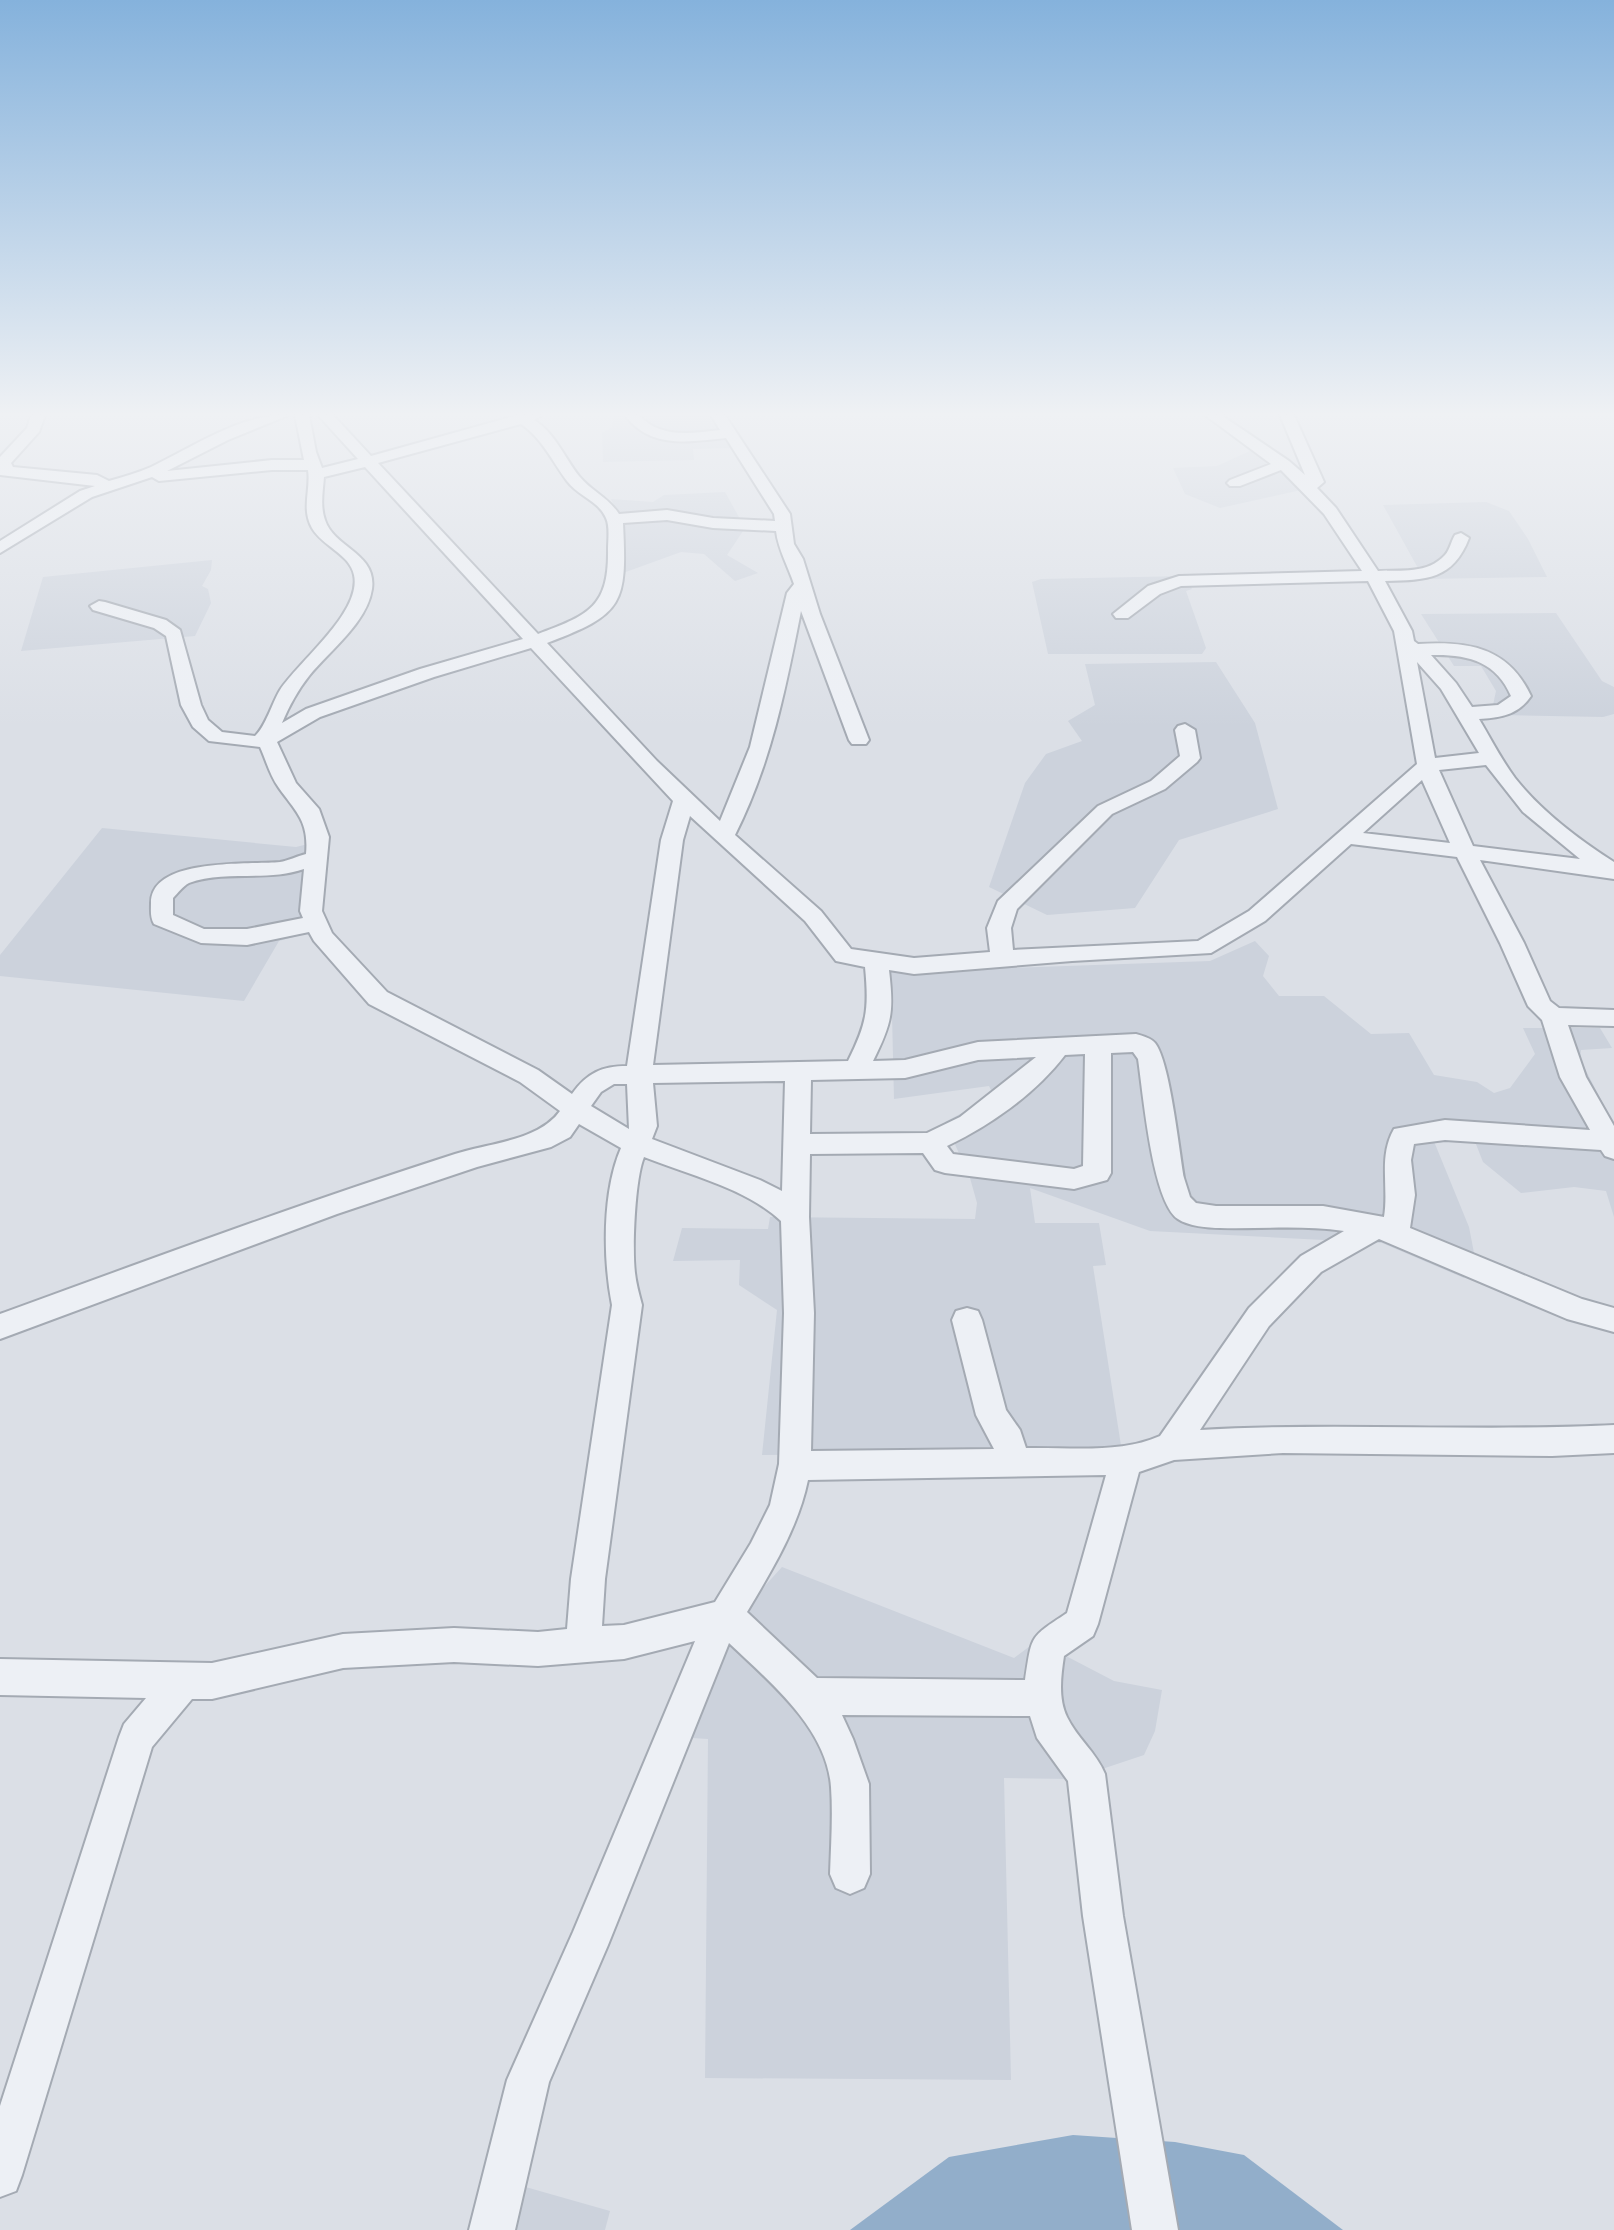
<svg xmlns="http://www.w3.org/2000/svg" width="1614" height="2230" viewBox="0 0 1614 2230" font-family="'PT Sans Narrow',sans-serif">
	<style>
		.built { fill: #ccd2dc }
		.water { fill: #92aeca }
		.lines { fill: none; stroke-linecap: round; stroke-linejoin: round }
		.minor-casing { stroke: #a4aab3; stroke-width: 4 }
		.minor { fill: #edf0f5; fill-rule: evenodd }
	</style>
	<rect width="100%" height="100%" fill="#dbdfe6"/>
	<g class="built">
		<polygon points="614,415 709,415 733,448 693,449 694,460 603,462 602,433 612,427"/>
		<polygon points="1250,451 1289,475 1301,490 1220,508 1185,494 1173,468 1217,466"/>
		<polygon points="725,492 745,528 727,555 758,573 735,581 704,554 681,552 623,573 623,526 611,499 653,502 664,495"/>
		<polygon points="1486,502 1509,511 1528,539 1547,577 1424,579 1383,505"/>
		<polygon points="212,560 211,570 202,586 208,589 211,603 195,636 21,651 43,577"/>
		<polygon points="1186,576 1192,589 1186,591 1206,648 1202,654 1048,654 1032,582 1041,579"/>
		<polygon points="1556,613 1602,681 1614,687 1614,714 1603,717 1501,715 1493,705 1496,691 1481,666 1454,666 1421,614"/>
		<polygon points="1216,662 1255,723 1278,809 1179,840 1135,908 1047,915 989,887 1025,783 1046,754 1082,741 1068,721 1095,705 1085,664"/>
		<polygon points="102,828 296,847 308,844 312,848 304,934 279,941 244,1001 0,976 0,955"/>
		<polygon points="1255,941 1269,956 1263,976 1279,996 1324,996 1371,1034 1409,1033 1434,1075 1477,1082 1494,1093 1510,1088 1535,1054 1523,1028 1600,1028 1612,1048 1581,1050 1580,1059 1614,1125 1614,1217 1606,1191 1574,1187 1521,1193 1483,1162 1474,1139 1433,1139 1469,1227 1475,1258 1464,1278 1382,1243 1150,1231 1030,1188 1035,1223 1099,1223 1106,1265 1093,1266 1122,1452 762,1455 777,1310 739,1285 740,1260 673,1261 682,1228 768,1229 770,1217 975,1219 977,1203 970,1178 945,1122 994,1096 989,1086 894,1099 891,972 1210,961"/>
		<polygon points="782,1567 1014,1658 1053,1629 1066,1656 1114,1681 1162,1690 1155,1731 1144,1755 1072,1779 1004,1778 1011,2080 705,2078 708,1739 692,1738 743,1610"/>
		<polygon points="487,2176 610,2211 605,2230 472,2230"/>
	</g>
	<polygon class="water" points="1073,2135 1175,2142 1244,2155 1343,2230 850,2230 949,2157"/>
	<g class="lines">
		<defs>
			<path id="minor" d="M31,415H45L39,432L11,463L13,467L97,475L109,481C123,477 137,473 151,467C193,447 242,413 289,415L228,440L167,471L272,460H304L295,415H309L316,452L322,468L358,459L318,415H333L371,456L518,415H542L534,420C555,433 564,457 579,476C592,492 607,496 619,514L667,510L713,518L775,521L774,514L726,438C688,442 650,449 625,415H639C660,439 692,433 720,430L711,415H725L790,514L794,544L803,559L820,614L869,740L866,744H852L849,740L801,611C786,687 771,764 735,835L821,911L851,949L914,958L990,952L987,928L998,901L1098,806L1151,781L1180,756L1175,730L1178,726L1185,724L1195,730L1200,758L1197,762L1165,789L1112,814L1017,909L1011,928L1013,950L1198,941L1249,911L1417,764L1394,631L1368,581L1181,586L1160,594L1128,618H1116L1113,614L1148,586L1179,576L1362,571L1324,514L1281,470L1240,486H1230L1227,483L1230,480L1271,464L1205,415H1221L1289,461L1305,475L1280,415H1294L1324,482L1317,488L1336,508L1378,571C1401,570 1428,574 1445,555C1450,550 1451,541 1455,535L1461,533L1469,538C1453,580 1426,580 1385,581L1412,631L1414,641L1418,644C1468,641 1508,647 1531,696C1518,715 1501,718 1479,719C1491,739 1501,759 1515,778C1542,812 1578,839 1614,862V879L1480,860L1524,943L1550,1001L1559,1008L1614,1010V1026L1568,1025L1586,1077L1614,1126V1159L1605,1156L1601,1150L1445,1140L1414,1144L1411,1160L1415,1195L1410,1228L1582,1299L1614,1308V1332L1567,1319L1379,1239L1321,1272L1269,1326L1200,1430C1338,1422 1476,1432 1614,1425V1453L1552,1456L1283,1453L1174,1460L1139,1472L1098,1624L1093,1636L1064,1656C1061,1676 1058,1698 1067,1717C1077,1738 1096,1752 1105,1774L1123,1916L1178,2230H1132L1083,1916L1068,1781L1037,1738L1030,1716L842,1715L853,1739L869,1784L870,1874L864,1888L850,1894L836,1888L830,1874C831,1845 833,1815 831,1787C827,1728 769,1681 729,1643L608,1945L549,2082L515,2230H469L507,2080L573,1932L695,1641L624,1659L538,1666L454,1662L343,1668L212,1699H192L152,1747L22,2175L16,2191L0,2197V2106L119,1737L124,1724L146,1698L0,1695V1659L212,1663L343,1634L454,1628L538,1632L567,1629L571,1579L612,1305C603,1259 602,1192 621,1148L579,1124L570,1137L551,1147L477,1167L337,1214L0,1339V1314C151,1259 302,1203 455,1154C488,1143 539,1141 560,1111L520,1082L369,1004L314,941L309,932L247,945L201,943L154,924C150,917 151,911 151,903C151,857 249,865 280,862C288,861 297,856 306,854C309,821 296,812 279,788C270,776 266,760 260,747L209,741L193,727L181,705L166,636L154,628L93,610L90,606L99,601L105,602L166,620L180,630L201,705L208,720L222,732L255,736C266,726 272,703 280,690C300,660 362,612 354,575C350,554 322,546 312,528C301,509 311,489 308,470H272L159,481L152,477L92,497L0,553V541L80,491L95,486L0,475V457L27,428ZM521,424C542,438 552,461 567,481C578,496 599,501 606,518C610,526 608,540 608,549C609,608 588,615 538,634L378,463ZM365,467L523,639L420,669L306,709L282,723C289,706 298,690 309,676C330,650 367,623 372,589C377,553 334,548 325,520C320,506 323,491 324,477ZM667,520L713,528L776,531C778,549 788,566 794,584L787,593L750,747L720,821L657,761L547,643C624,614 627,604 623,523ZM531,648L673,801L661,840L627,1066C602,1066 587,1073 572,1094L538,1070L387,992L332,933L322,911L329,837L319,809L296,783L277,742L320,717L434,677ZM1431,655C1467,654 1496,661 1511,696L1498,705L1472,707L1456,683ZM1417,662L1441,689L1479,753L1435,758ZM1486,765L1523,812L1580,859L1473,846L1439,770ZM1422,780L1450,843L1363,833ZM690,816L805,921L836,961L865,967C869,1009 867,1023 848,1061L653,1065L683,840ZM1351,844L1457,857L1500,943L1528,1006L1542,1020L1560,1077L1590,1130L1445,1120L1394,1129C1378,1157 1389,1186 1384,1217L1323,1206H1216L1196,1203L1190,1197L1184,1178C1179,1150 1170,1062 1155,1043C1151,1038 1143,1036 1136,1034L978,1042L905,1060L873,1061C892,1023 894,1012 889,970L914,974L1072,961L1211,953L1265,921ZM304,869L300,911L303,918L247,929H204L173,915V898C178,893 183,886 189,883C222,870 267,882 304,869ZM1133,1052L1138,1059C1143,1092 1152,1202 1178,1219C1188,1226 1208,1228 1220,1228C1261,1229 1303,1225 1344,1231L1301,1256L1249,1308L1160,1436C1120,1454 1069,1447 1026,1448L1020,1430L1006,1410L982,1320L978,1311L967,1308L956,1311L952,1320L976,1415L994,1449L811,1451L814,1313L809,1217L810,1154L923,1153L935,1170L945,1173L1074,1189L1107,1180L1111,1173V1053ZM1085,1054L1083,1166L1074,1169L953,1154L947,1146C991,1125 1035,1094 1065,1055ZM1036,1057L960,1117L927,1133L810,1134L811,1080L905,1078L978,1060ZM785,1081L782,1191L760,1180L652,1139L657,1126L653,1083ZM614,1084H627L629,1129L591,1106L601,1092ZM644,1157C689,1175 746,1188 781,1221L784,1313L779,1464L770,1505L751,1543L715,1602L624,1625L602,1626L605,1579L642,1305C639,1294 636,1283 635,1273C632,1248 635,1179 644,1157ZM1106,1475L1067,1613C1029,1638 1032,1635 1025,1680L817,1678L747,1612C772,1570 798,1528 808,1480Z"/>
		</defs>
		<use href="#minor" class="minor-casing"/>
		<use href="#minor" class="minor"/>
	</g>
	<linearGradient id="sky" x2="0" y2="1"><stop stop-color="#85b2dc"/><stop offset="0.57" stop-color="#eff1f4"/><stop offset="1" stop-color="#eff1f4" stop-opacity="0"/></linearGradient>
	<rect width="1614" height="727" fill="url(#sky)"/>
</svg>
